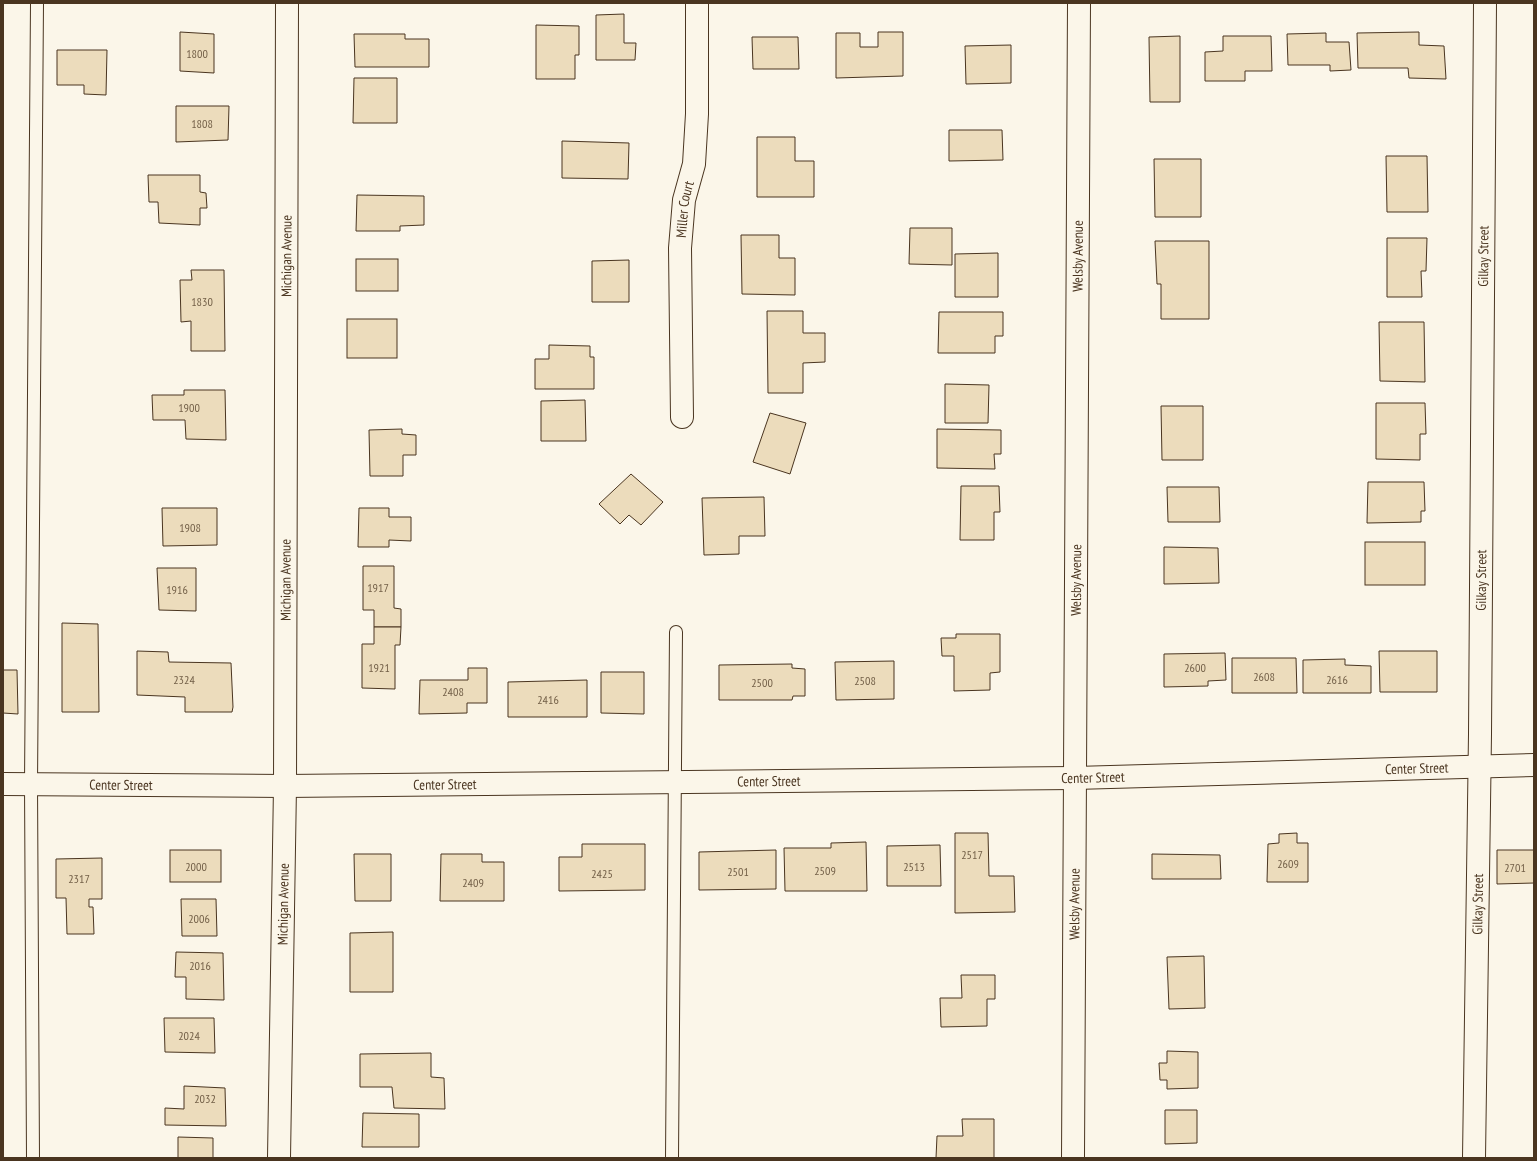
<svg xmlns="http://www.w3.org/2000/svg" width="1537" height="1161" viewBox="0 0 1537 1161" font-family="'PT Sans Narrow',sans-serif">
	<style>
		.building { fill: #ecdcbc; stroke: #4a3520 }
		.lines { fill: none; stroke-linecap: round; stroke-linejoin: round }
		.lane-casing { stroke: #4a3520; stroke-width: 14 }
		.street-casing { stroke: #4a3520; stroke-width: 24 }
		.secondary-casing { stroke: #4a3520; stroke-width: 24 }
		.lane { stroke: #fbf6e9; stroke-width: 12 }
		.street { stroke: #fbf6e9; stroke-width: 22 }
		.secondary { stroke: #fbf6e9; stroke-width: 22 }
		.labels { text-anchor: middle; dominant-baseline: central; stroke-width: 3; stroke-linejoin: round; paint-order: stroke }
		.number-label { font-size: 12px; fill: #725f47 }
		.street-label { font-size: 14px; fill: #4a3520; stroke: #fbf6e9 }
	</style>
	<rect width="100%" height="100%" fill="#fbf6e9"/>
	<g class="building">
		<polygon points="624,14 624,43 636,43 635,60 596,60 596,15"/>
		<polygon points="536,25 579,26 579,55 575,55 575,79 536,79"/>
		<polygon points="180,32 214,34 214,73 180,71"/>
		<polygon points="878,32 903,32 903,76 836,78 836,33 860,33 860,47 878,47"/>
		<polygon points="1419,32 1419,45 1444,46 1446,79 1409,78 1408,68 1358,68 1357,33"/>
		<polygon points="1326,33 1326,42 1349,42 1351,70 1330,71 1330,65 1288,65 1287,34"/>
		<polygon points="354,34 405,34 405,39 429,39 429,67 355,67"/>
		<polygon points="1180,36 1180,102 1150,102 1149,37"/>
		<polygon points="1223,36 1271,36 1272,71 1245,71 1245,81 1205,81 1205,52 1223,51"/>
		<polygon points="752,37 798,37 799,69 753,69"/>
		<polygon points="1011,45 1011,83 966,84 965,46"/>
		<polygon points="57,50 107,50 106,95 84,94 84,85 57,85"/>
		<polygon points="354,78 397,78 397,123 353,123"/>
		<polygon points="176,106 229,106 228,140 176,142"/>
		<polygon points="949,130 1002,130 1003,160 949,161"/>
		<polygon points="757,137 795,137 795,161 814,161 814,197 757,197"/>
		<polygon points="562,141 629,143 628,179 562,178"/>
		<polygon points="1386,156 1427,156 1428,212 1387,212"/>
		<polygon points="1154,159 1201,159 1201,217 1155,217"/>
		<polygon points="148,175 200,175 200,192 206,193 207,208 200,208 200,225 159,223 158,202 149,202"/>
		<polygon points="357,195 424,196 424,225 400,226 400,231 356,231"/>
		<polygon points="910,228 952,228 952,265 909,264"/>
		<polygon points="741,235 779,235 779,258 795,258 795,295 742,294"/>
		<polygon points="1387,238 1427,238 1426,271 1421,271 1422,297 1387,297"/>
		<polygon points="1155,241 1209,241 1209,319 1161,319 1161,284 1157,284"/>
		<polygon points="998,253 998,297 955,297 955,254"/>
		<rect x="356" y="259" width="42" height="32"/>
		<polygon points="629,260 629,302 592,302 592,261"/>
		<polygon points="191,270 224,270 225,351 191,351 191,321 181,322 180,280 192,280"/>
		<polygon points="767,311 803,311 803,333 825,333 825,362 803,363 803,393 768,393"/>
		<polygon points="939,312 1003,312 1003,336 995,336 995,353 938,353"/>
		<rect x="347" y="319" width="50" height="39"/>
		<polygon points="1379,322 1424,322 1425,382 1380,381"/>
		<polygon points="549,345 590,346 590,357 594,357 594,389 535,389 535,359 549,359"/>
		<polygon points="945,384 989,385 988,423 945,423"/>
		<polygon points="184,390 225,390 226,440 186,439 185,420 153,420 152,395 184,395"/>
		<polygon points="585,400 586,441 541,441 541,401"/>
		<polygon points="1376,403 1425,403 1426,434 1420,434 1420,460 1376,459"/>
		<polygon points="1161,406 1203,406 1203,460 1162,460"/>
		<polygon points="770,413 806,423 790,474 753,462"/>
		<polygon points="402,429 402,434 416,435 416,455 403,455 403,476 370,476 369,430"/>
		<polygon points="937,429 1001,430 1001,454 994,454 995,469 937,468"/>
		<polygon points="631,474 663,502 641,525 629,515 620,524 599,504"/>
		<polygon points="1368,482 1424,482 1425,511 1421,511 1421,522 1367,523"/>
		<polygon points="961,486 999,486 1000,512 994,512 994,540 960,540"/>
		<polygon points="1167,487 1219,487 1220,522 1168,522"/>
		<polygon points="764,497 765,536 739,536 739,554 704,555 702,498"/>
		<polygon points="162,508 217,508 217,545 163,546"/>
		<polygon points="359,508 389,508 389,517 411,517 411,541 389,540 389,547 358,547"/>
		<rect x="1365" y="542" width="60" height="43"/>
		<polygon points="1164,547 1218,548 1219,583 1164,584"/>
		<polygon points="363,566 394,566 394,608 401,609 401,627 374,627 374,610 363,610"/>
		<polygon points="157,568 196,568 196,611 159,610"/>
		<polygon points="62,623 98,624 99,712 62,712"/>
		<polygon points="374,627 401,627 400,645 395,645 395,689 362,688 362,644 374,644"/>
		<polygon points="956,634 1000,634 1000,672 990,673 990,690 954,691 954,656 942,656 941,638 956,638"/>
		<polygon points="137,651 168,652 169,662 231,663 233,707 232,712 185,712 185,697 137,695"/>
		<polygon points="1379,651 1437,651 1437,692 1380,692"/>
		<polygon points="1225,653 1226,680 1208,681 1208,686 1164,687 1164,654"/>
		<polygon points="1232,658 1296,658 1297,693 1232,693"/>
		<polygon points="1345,659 1345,665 1371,666 1371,693 1303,693 1303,660"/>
		<polygon points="894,661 894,699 836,700 835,662"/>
		<polygon points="792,664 792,668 805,669 805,696 793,696 792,700 719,700 719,665"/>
		<polygon points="468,668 487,668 487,703 467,703 467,713 419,714 420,680 468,680"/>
		<polygon points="3,670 17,670 18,714 3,713"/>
		<polygon points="601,672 644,672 644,714 601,713"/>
		<polygon points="587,680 587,717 508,717 508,682"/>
		<polygon points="955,833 988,833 989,876 1014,876 1015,912 955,913"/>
		<polygon points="1297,833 1297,843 1308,843 1308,882 1267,882 1268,844 1279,843 1279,834"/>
		<polygon points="866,842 867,891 785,891 784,848 831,848 831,843"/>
		<polygon points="582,844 645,844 645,890 559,891 559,857 582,857"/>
		<polygon points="940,845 941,886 887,886 887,846"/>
		<rect x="170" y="850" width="51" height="32"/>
		<polygon points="776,850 776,889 699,890 699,852"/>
		<polygon points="1497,850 1534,850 1534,883 1497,884"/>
		<polygon points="354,854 391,854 391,901 355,901"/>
		<polygon points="441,854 482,854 482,862 504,862 504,901 440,901"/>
		<polygon points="1152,854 1220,855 1221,879 1152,879"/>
		<polygon points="102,858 102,899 89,899 89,907 93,907 94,934 67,934 66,898 56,898 56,859"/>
		<polygon points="181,899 216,899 217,936 182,936"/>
		<polygon points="393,932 393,992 350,992 350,933"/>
		<polygon points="176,952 223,953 224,1000 186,999 186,977 175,977"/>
		<polygon points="1204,956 1205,1008 1169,1009 1167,957"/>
		<polygon points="961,975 995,975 995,999 987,999 987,1026 941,1027 940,998 962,998"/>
		<polygon points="164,1018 214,1018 215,1053 165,1052"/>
		<polygon points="1167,1051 1198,1052 1198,1088 1167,1089 1167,1080 1160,1080 1159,1063 1167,1063"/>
		<polygon points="431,1053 431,1077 444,1078 445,1109 394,1108 392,1087 360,1087 360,1054"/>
		<polygon points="184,1086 225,1088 226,1126 165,1125 165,1108 184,1109"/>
		<polygon points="1165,1110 1197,1110 1197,1143 1165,1144"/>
		<polygon points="363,1113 419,1114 419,1147 362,1147"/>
		<polygon points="962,1119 994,1119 994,1158 936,1158 937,1136 963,1136"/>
		<polygon points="178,1137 213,1138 213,1158 178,1158"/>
	</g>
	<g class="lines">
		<defs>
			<g id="lane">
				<polyline points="33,1158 31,784 37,3"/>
				<polyline points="672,1158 676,632"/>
			</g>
			<g id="street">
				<path id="s1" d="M682,417L680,248L684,200L694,164L697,114V3"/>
				<path id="s2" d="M3,784L285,786L1075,778L1534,765"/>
				<path id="s3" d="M1073,1158L1079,3"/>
				<path id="s4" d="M1474,1158L1480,734L1485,3"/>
			</g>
			<g id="secondary">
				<path id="s5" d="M279,1158L285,786L287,3"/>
			</g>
		</defs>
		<use href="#lane" class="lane-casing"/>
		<use href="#street" class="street-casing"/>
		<use href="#secondary" class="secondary-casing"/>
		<use href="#lane" class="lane"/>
		<use href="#street" class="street"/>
		<use href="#secondary" class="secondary"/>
	</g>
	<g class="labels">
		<g class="number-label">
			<text x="197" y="53">1800</text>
			<text x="202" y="123">1808</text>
			<text x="202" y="301">1830</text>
			<text x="189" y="407">1900</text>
			<text x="190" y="527">1908</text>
			<text x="378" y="587">1917</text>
			<text x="177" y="589">1916</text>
			<text x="379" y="667">1921</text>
			<text x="1195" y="667">2600</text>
			<text x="1264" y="676">2608</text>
			<text x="184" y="679">2324</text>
			<text x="1337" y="679">2616</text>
			<text x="865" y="680">2508</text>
			<text x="762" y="682">2500</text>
			<text x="453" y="691">2408</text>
			<text x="548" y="699">2416</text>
			<text x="972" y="854">2517</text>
			<text x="1288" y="863">2609</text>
			<text x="196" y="866">2000</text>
			<text x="914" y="866">2513</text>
			<text x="1515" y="867">2701</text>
			<text x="825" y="870">2509</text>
			<text x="738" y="871">2501</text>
			<text x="602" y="873">2425</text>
			<text x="79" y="878">2317</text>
			<text x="473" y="882">2409</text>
			<text x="199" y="918">2006</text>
			<text x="200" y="965">2016</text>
			<text x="189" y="1035">2024</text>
			<text x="205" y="1098">2032</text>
		</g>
		<g class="street-label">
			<text stroke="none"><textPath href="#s1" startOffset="208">Miller Court</textPath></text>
			<text stroke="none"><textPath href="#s5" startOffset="902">Michigan Avenue</textPath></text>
			<text stroke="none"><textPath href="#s3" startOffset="902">Welsby Avenue</textPath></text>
			<text stroke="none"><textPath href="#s4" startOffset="902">Gilkay Street</textPath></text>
			<text stroke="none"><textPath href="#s5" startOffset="578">Michigan Avenue</textPath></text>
			<text stroke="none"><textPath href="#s3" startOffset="578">Welsby Avenue</textPath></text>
			<text stroke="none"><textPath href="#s4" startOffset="578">Gilkay Street</textPath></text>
			<text stroke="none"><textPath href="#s2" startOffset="1414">Center Street</textPath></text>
			<text stroke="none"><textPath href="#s2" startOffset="1090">Center Street</textPath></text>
			<text stroke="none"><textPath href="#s2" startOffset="766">Center Street</textPath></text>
			<text stroke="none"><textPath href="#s2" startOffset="442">Center Street</textPath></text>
			<text stroke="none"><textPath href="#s2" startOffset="118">Center Street</textPath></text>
			<text stroke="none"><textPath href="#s3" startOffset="254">Welsby Avenue</textPath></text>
			<text stroke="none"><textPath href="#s4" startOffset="254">Gilkay Street</textPath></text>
			<text stroke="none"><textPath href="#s5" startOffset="254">Michigan Avenue</textPath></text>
		</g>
	</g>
	<rect width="1537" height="1161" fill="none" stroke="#4a3520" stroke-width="8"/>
</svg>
